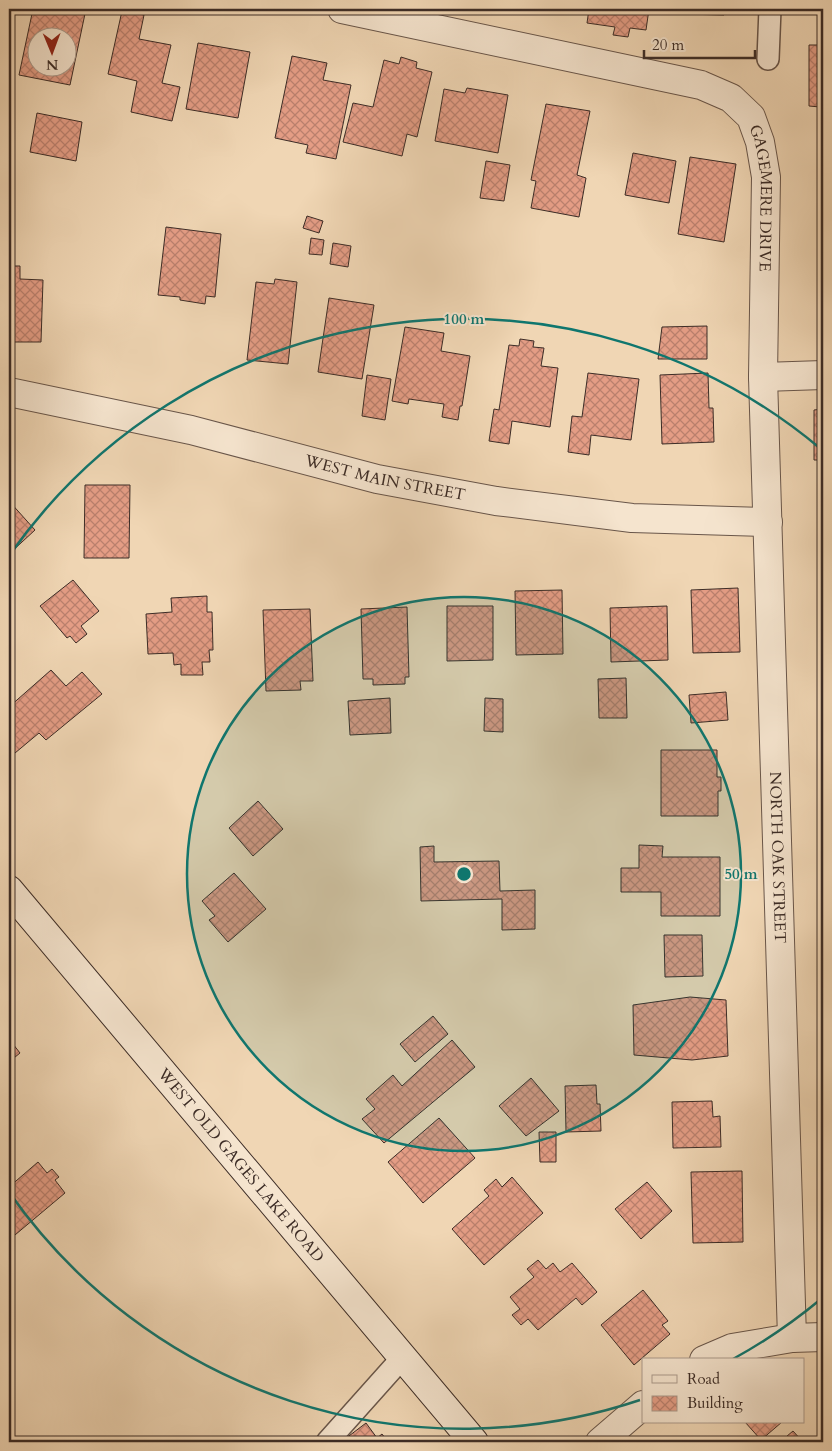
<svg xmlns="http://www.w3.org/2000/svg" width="832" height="1451" viewBox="0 0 832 1451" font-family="Cardo,serif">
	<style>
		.building { fill: url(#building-cross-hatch); stroke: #3c2c26; fill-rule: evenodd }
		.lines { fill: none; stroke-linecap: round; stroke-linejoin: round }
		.lane-casing { stroke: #69564a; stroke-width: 24 }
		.street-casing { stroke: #69564a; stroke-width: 30 }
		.secondary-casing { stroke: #3c2c26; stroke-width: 30 }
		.lane { stroke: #f5e4ce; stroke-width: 21 }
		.street { stroke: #f5e4ce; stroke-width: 28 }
		.secondary { stroke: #f5e4ce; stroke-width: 28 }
		.ring { fill: none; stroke: #0f766e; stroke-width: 2.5 }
		.labels { text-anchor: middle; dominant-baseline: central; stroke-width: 4; stroke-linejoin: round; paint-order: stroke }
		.street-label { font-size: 16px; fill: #3c2c26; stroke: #f5e4ce }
		.centre { fill: #0f766e; stroke: #f5e4ce; stroke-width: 2.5 }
		.ring-label { font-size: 15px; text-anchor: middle; font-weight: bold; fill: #0f766e; stroke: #f5e4ce; stroke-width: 4; stroke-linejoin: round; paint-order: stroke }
	</style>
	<defs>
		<pattern id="building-cross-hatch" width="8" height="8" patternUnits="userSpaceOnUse" patternTransform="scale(1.25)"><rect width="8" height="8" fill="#e49d85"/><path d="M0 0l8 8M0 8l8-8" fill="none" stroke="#ba806d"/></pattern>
	</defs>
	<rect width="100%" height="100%" fill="#f0d6b4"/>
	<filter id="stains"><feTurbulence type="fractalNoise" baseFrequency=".004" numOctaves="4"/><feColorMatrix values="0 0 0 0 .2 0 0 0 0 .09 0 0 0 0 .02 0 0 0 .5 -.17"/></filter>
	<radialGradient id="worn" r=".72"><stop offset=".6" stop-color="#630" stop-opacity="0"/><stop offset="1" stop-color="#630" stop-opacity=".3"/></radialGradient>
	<g class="building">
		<path d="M33,9H86L70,85L19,75ZM38,38H68V68H38Z"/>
		<polygon points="589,9 649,9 646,30 630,28 628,37 613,35 615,27 587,23"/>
		<polygon points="682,9 724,9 724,15 682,14"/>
		<polygon points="122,11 144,15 139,39 171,45 162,83 180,87 172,121 131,112 137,81 108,74"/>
		<polygon points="198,43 250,52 238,118 186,109"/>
		<polygon points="809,45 823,45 823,152 821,152 820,107 809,106"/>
		<polygon points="292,56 327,63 323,80 351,85 336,159 306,153 308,145 275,138"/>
		<polygon points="401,57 417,62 416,68 432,72 417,137 407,134 402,156 343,142 353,103 373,107 384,60 399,64"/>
		<polygon points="467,88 508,95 498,153 435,141 444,89 465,93"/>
		<polygon points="546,104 590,111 577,175 586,178 579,217 531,208 536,181 531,180"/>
		<polygon points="37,113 82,122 76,161 30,152"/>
		<polygon points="633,153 676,161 669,203 625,195"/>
		<polygon points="690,157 736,164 724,242 678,234"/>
		<polygon points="486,161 510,165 504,201 480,198"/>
		<polygon points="307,216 323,221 319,233 303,228"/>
		<polygon points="166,227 221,234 215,297 206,296 205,304 180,300 180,297 158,295"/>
		<polygon points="311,238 324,240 322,255 309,254"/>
		<polygon points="333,243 351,246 348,267 330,264"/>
		<polygon points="9,266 20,266 20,279 43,280 41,342 9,342"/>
		<polygon points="275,279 297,282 288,364 247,360 256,282 274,284"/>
		<polygon points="329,298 374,305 362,379 318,372"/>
		<polygon points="707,326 707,359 658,359 662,327"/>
		<polygon points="405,327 444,333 441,351 470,356 462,406 460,406 458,420 442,417 444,404 409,399 408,404 392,401"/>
		<polygon points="520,339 534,341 533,347 544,348 541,366 558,368 550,427 512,421 509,444 489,441 494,409 499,410 509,345 519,346"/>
		<polygon points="588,373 639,379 631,440 591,435 589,455 568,452 572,416 582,417"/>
		<polygon points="708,373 709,408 713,408 714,442 662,444 660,375"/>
		<polygon points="367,375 391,379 385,420 362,416"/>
		<polygon points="823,409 823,460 814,460 814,410"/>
		<polygon points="85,485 130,485 129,558 84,558"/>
		<polygon points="9,501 35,530 9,554"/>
		<polygon points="73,580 99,611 81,626 87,634 76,643 70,636 67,638 40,606"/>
		<polygon points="738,588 740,652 693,653 691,590"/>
		<polygon points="562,590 563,654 516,655 515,591"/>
		<polygon points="207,596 207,612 212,612 213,650 209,650 210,662 202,662 203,675 181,675 181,664 174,665 173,653 148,654 146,614 172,612 171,598"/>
		<polygon points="447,606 493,606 493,660 447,661"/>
		<polygon points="667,606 668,660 611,662 610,608"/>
		<polygon points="407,607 409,677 405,677 405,684 373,685 373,679 363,679 361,609"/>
		<polygon points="310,609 313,681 300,681 301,690 266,691 263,610"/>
		<polygon points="51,670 66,686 82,672 102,694 46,740 39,733 9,758 9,707"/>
		<polygon points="626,678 627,718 599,718 598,679"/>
		<polygon points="726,692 728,720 691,723 689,695"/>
		<polygon points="390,698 391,733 350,735 348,701"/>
		<polygon points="485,698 503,699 503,732 484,731"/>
		<polygon points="661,750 717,750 717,777 721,777 721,791 718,791 718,816 661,816"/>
		<polygon points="258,801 283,829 253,856 229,828"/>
		<polygon points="639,845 663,846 662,857 720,857 720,916 661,916 661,892 621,892 621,868 639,868"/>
		<polygon points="434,846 434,862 499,861 500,891 535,890 535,929 502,930 502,899 421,901 420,847"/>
		<polygon points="234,873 266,909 228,942 209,920 215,916 202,901"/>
		<polygon points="664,935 702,935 703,976 665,977"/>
		<polygon points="690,997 726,1000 728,1056 692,1060 634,1055 633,1005"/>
		<polygon points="433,1016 448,1034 415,1062 400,1044"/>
		<polygon points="9,1039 20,1053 9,1062"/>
		<polygon points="452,1040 475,1067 384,1143 362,1119 375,1109 366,1099 393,1075 402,1086"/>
		<polygon points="531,1078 559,1111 526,1136 499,1106"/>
		<polygon points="596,1085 597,1104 600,1104 601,1131 566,1132 565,1086"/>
		<polygon points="712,1101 713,1117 720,1116 721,1147 673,1148 672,1102"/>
		<polygon points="439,1118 475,1158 423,1203 388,1162"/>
		<polygon points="539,1132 556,1132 556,1162 540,1162"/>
		<polygon points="38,1162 47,1173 52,1169 59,1177 55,1180 65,1193 9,1240 9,1187"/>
		<polygon points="742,1171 743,1242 693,1243 691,1172"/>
		<polygon points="512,1177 543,1213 484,1265 452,1229 489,1196 484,1190 496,1179 502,1187"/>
		<polygon points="647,1182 672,1211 641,1239 615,1209"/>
		<polygon points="538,1260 546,1269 553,1263 560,1272 572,1263 597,1292 582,1305 576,1298 538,1330 528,1319 521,1325 512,1315 520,1309 510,1297 534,1277 527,1269"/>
		<polygon points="643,1290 668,1321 662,1325 670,1334 634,1365 601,1325"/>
		<polygon points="9,1312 13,1312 14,1356 9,1356"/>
		<polygon points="745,1422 782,1422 761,1440"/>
		<polygon points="366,1423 377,1438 382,1434 388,1442 341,1442"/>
		<polygon points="793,1431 803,1442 780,1442"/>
	</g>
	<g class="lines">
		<defs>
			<g id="lane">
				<polyline points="768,59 770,9"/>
				<polyline points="327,1442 402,1358"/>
			</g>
			<g id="street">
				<path id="s1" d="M342,9L701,85L731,98L751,117L760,142L766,177L763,377L792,1338"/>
				<polyline points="763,377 823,375"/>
				<path id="s2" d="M9,392L191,430L377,479L496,501L632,518L768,522"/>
				<polyline points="704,1360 732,1348 792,1338 823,1337"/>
				<polyline points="600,1442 643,1405"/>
			</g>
			<g id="secondary">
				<path id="s3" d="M9,890L474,1442"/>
			</g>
		</defs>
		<use href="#lane" class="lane-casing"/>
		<use href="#street" class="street-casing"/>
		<use href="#secondary" class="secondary-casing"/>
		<use href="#lane" class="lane"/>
		<use href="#street" class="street"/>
		<use href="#secondary" class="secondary"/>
	</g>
	<circle cx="464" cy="874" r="277" fill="#0f766e" fill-opacity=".12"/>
	<g class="ring">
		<circle cx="464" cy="874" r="277"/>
		<path d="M821 1299A555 555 0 0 1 733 1359M640 1400A555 555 0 0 1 9 1192M9 556A555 555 0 0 1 821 449"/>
	</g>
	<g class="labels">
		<g class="street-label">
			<text stroke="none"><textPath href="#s1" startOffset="510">GAGEMERE DRIVE</textPath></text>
			<text stroke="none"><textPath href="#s2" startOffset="386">WEST MAIN STREET</textPath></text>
			<text stroke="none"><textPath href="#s1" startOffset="1170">NORTH OAK STREET</textPath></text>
			<text stroke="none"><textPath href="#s3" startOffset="360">WEST OLD GAGES LAKE ROAD</textPath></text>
		</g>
	</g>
	<circle cx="464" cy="874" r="8" class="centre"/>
	<g class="ring-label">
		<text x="464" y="324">100 m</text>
		<text x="741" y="879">50 m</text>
	</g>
	<rect width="832" height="1451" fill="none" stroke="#f0d6b4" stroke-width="30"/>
	<rect x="10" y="10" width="812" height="1431" fill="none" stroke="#3c2c26" stroke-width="2.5"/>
	<rect x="15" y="15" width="802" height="1421" fill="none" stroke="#3c2c26"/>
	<rect x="642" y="1358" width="162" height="65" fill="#f5e4ce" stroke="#ab9a8b"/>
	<rect x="652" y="1375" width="25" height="8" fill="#f5e4ce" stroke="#ab9a8b"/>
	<text x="687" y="1384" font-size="15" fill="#3c2c26">Road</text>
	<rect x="652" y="1396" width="25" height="15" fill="url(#building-cross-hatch)" stroke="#ab9a8b"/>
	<text x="687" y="1408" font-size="15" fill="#3c2c26">Building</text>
	<g transform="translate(52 52) rotate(179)"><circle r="24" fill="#f5e4ce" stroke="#ab9a8b"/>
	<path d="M0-4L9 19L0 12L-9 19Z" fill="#8f2418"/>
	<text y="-8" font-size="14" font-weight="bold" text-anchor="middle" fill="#3c2c26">N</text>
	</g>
	<path d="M644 50v8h111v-8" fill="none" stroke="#3c2c26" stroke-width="2.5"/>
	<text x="652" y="50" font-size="15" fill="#3c2c26" stroke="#f5e4ce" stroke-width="4" paint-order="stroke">20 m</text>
	<rect width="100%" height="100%" filter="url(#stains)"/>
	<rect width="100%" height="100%" fill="url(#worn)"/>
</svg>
